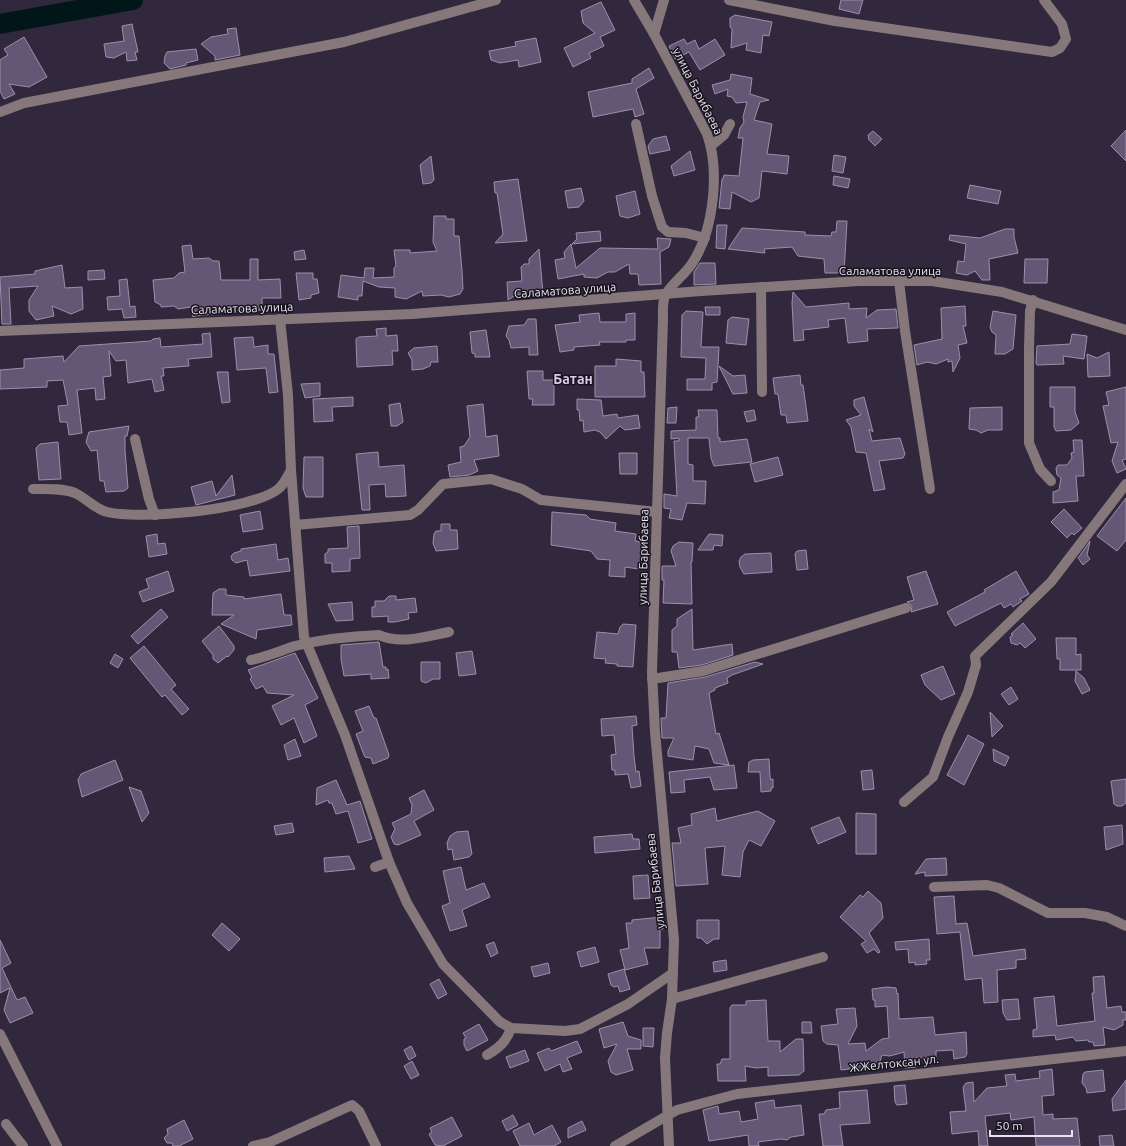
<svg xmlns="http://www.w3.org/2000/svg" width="1126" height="1146" viewBox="0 0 1126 1146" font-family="Ubuntu,sans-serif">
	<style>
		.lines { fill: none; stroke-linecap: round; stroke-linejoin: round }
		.river { stroke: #001619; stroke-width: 20 }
		.building { fill: #645776; stroke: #9b90a9 }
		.minor { stroke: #86787a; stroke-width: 10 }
		.labels { text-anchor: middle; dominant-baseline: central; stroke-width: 3; stroke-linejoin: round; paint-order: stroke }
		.street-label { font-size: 12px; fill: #e7e2ef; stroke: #17131c }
		.quarter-label { font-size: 14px; font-weight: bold; fill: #d8cce7; stroke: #17131c }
	</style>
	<rect width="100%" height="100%" fill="#31283d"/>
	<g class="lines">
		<polyline class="river" points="0,24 133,0"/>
	</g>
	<g class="building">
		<polygon points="841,0 863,0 859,14 839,9"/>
		<polygon points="601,2 615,30 600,37 604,46 589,53 591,58 573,67 564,48 595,33 583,23 581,11"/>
		<polygon points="735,15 772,22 769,36 763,35 761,53 746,50 747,43 731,48 732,29 730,27 730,18"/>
		<polygon points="132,24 138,52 135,52 137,60 127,61 126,52 114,58 106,57 104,44 124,41 122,26"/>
		<polygon points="236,28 240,55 215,60 215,56 201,44 211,37 228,34 227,29"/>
		<polygon points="24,37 47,77 29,87 9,84 15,94 4,99 0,91 0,60 8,55 4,49"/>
		<polygon points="536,38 541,62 519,67 518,60 500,63 491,60 489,51 516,46 515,42"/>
		<polygon points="684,39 687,44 695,40 699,49 715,39 725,55 700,70 689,52 675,59 669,46"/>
		<polygon points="196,49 198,60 186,63 186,65 170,69 164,63 165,56 167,52"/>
		<polygon points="649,68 654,78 636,89 644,114 635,117 633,109 593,117 588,92 632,83 632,79"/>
		<polygon points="731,74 752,78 750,94 769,100 760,102 754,120 772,124 767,154 789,156 787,174 762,171 759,198 751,202 732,192 730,209 719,208 722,179 723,179 724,175 739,176 743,138 738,138 740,128 744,122 743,117 747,102 736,103 732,97 727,96 728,89 715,94 712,85 730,80"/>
		<polygon points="1126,130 1126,161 1111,146"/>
		<polygon points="873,131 882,139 875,146 869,140 868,135"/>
		<polygon points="666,136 670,150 650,154 648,146 653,139"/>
		<polygon points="690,151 695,170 674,176 671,166"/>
		<polygon points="834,155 846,157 843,173 832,171"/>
		<polygon points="431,156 434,180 431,183 423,184 420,165"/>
		<polygon points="834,176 850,179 848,188 833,185"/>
		<polygon points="518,179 527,241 495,243 503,234 497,193 495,193 494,182"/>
		<polygon points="970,185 1001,191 998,204 967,198"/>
		<polygon points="581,188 584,201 579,207 568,208 565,191"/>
		<polygon points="635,191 640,214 628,218 620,216 616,196"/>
		<polygon points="434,216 446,216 446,219 454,219 454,236 459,236 462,271 463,289 460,294 449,297 441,295 423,296 422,291 406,299 395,297 395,288 379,287 363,281 362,296 358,296 358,300 338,297 341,275 364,278 365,268 374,268 373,278 394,277 394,268 396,266 394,250 410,250 410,253 437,251 433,242"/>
		<polygon points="837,221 847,221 844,273 825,273 824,259 798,256 792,247 764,249 765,253 728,249 742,228 805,232 805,235 831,236 832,232 836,232"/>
		<polygon points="717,225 727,225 725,249 716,248"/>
		<polygon points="1005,229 1014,229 1014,237 1018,253 989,259 990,280 982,280 975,271 967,275 956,273 958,261 964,262 966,244 949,240 950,235 980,238"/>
		<polygon points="600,231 601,241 572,244 577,239 576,233"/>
		<polygon points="657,238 671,239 669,247 660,252 661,284 639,285 638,274 630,274 629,264 615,272 608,272 597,278 584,277 584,274 558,279 555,260 565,258 564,252 571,244 576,268 600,248 658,249"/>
		<polygon points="191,245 193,259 209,258 213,261 219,261 221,280 250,280 250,259 258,259 258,280 280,279 281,298 262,298 262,310 221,311 221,313 195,316 193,317 191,307 178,309 174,306 161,307 161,305 155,302 153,280 174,278 179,273 185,272 182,246"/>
		<polygon points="539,249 543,293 516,295 508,300 507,282 522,281 521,267 524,264 529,264 529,259"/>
		<polygon points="304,250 306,259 295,260 294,252"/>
		<polygon points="1025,259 1048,259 1047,283 1024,283"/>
		<polygon points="700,263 715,263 716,284 694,285 694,272"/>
		<polygon points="62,265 65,288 82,287 83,309 71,314 52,306 54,316 36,320 29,311 29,300 38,286 9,288 11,324 2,324 0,277 35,274 35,271"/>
		<polygon points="104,270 105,279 88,280 88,271"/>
		<polygon points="296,273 313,273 313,279 317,279 319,293 311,295 311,298 299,300"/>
		<polygon points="127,279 130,307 135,306 136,317 124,318 122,309 108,310 107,297 120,296 119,280"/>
		<polygon points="793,292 806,307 849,303 849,309 867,308 866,318 877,310 896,309 898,328 867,329 868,341 848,343 845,318 828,320 829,327 803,330 804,340 794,341 792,303"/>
		<polygon points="965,306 966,326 963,326 967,343 958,345 960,358 953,372 952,361 948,362 948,359 936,364 927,362 917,365 914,345 942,339 941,308"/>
		<polygon points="705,307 720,307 720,315 706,315"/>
		<polygon points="686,311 703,312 701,347 719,347 717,382 712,383 712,390 687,390 687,379 705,379 706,358 681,357 682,315"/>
		<polygon points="993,311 1016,315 1013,349 1005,354 995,354 996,335 992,332 990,327"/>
		<polygon points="599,313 600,322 626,322 626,314 635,313 635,340 626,340 626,342 599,342 600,345 574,347 574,350 560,352 555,325 580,322 579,315"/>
		<polygon points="732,317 749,319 746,345 726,343 728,320"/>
		<polygon points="528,319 536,319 538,355 529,355 529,347 511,348 509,340 506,336 509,326 524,325"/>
		<polygon points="386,328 386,336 397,335 398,351 392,351 393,365 357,367 356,339 359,337 377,336 376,329"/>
		<polygon points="486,330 490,357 475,357 475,354 472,353 470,332"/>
		<polygon points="210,333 212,357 188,359 189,366 163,368 164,376 161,376 164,390 155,392 152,379 128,383 126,360 116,361 109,351 111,376 103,377 105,399 96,400 95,388 77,390 82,433 69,435 67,422 60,422 58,406 68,405 63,380 47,381 47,387 0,389 0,370 24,368 24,359 63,356 64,362 79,346 151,341 153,339 160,338 161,347 203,344 202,334"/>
		<polygon points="1072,334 1087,336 1084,359 1063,356 1064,364 1037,365 1036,363 1037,346 1070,344"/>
		<polygon points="253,337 254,347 268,345 268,354 274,354 278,392 269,393 266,368 237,370 234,338"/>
		<polygon points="437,346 438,362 431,362 430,366 423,369 412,370 412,360 408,353 414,348"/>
		<polygon points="1109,352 1110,376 1088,377 1087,354 1097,358"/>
		<polygon points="616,359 641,361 641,372 644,372 645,397 595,397 595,366 616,366"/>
		<polygon points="719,366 733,376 745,375 747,393 733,394"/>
		<polygon points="527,371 543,371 543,380 554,380 554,405 532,405 533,399 529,399"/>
		<polygon points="217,372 228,372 230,402 222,403"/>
		<polygon points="800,375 801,385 803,385 808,421 787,423 786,415 781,415 778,394 775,394 773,378"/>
		<polygon points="320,383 320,396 305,398 301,384"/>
		<polygon points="1050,387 1075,387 1075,412 1079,423 1071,430 1056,431 1054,427 1054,407 1050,407"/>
		<polygon points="1126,387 1126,459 1122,460 1126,469 1117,473 1112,461 1118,442 1111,443 1103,406 1109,405 1106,392"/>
		<polygon points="353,397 353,406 332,407 333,421 314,422 313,399"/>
		<polygon points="864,397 873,432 869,429 872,441 900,438 905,454 903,458 879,461 885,489 874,491 866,453 856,452 851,427 846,420 861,415 854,406 854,400"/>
		<polygon points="577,399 601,400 603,416 617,414 618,418 638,415 640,428 625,430 620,426 606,439 600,432 595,430 584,432 583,420 580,421 579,410 577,410"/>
		<polygon points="400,403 403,422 397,426 391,426 389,405"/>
		<polygon points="483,404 486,437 497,435 499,456 474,460 478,471 469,475 450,477 448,465 461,462 460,447 464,446 470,437 467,406"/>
		<polygon points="677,407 676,423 667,423 668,408"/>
		<polygon points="1002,407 1002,430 988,430 981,433 976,430 969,429 970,408"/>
		<polygon points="698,410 717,410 718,438 720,438 720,442 747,439 752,462 714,466 711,458 709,438 688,438 688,464 693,465 693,481 706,481 705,504 687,503 682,520 669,518 671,509 664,508 664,494 677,496 674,441 679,441 679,438 671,439 671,431 696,430 696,417 699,417"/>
		<polygon points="754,410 756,420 747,422 744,412"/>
		<polygon points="129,426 127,436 125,436 125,451 128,488 124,491 106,492 104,481 100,481 97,450 91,451 86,442 89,432"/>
		<polygon points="1073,440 1082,440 1084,476 1076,476 1078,501 1053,503 1053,492 1059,490 1061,478 1057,475 1056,468 1058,465 1067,465 1072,458 1071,453 1074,452"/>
		<polygon points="58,442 61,479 39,480 36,448 40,444"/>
		<polygon points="378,452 379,467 404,465 406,496 386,497 385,484 369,485 370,510 362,510 356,454"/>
		<polygon points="619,453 637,453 637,474 620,474"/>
		<polygon points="304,457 323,457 323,497 306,497 303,488"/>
		<polygon points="778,457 783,475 755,482 750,464"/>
		<polygon points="232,475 235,495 196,505 191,487 212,481 216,496"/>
		<polygon points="1126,498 1126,540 1117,551 1097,536"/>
		<polygon points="1064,509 1082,528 1074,535 1072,533 1067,538 1051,522"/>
		<polygon points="260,511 263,529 243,532 240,515"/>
		<polygon points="552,512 586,515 590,519 616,523 615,531 636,534 635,541 647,543 644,563 639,563 639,569 625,567 625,577 609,576 610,560 597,559 591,551 551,545"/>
		<polygon points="441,524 450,524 450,530 457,530 458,549 436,551 433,543 434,534 436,531 441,531"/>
		<polygon points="359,526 360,558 350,559 350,571 332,572 332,563 325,563 325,554 328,552 328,549 348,548 347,527"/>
		<polygon points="157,534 158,544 165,543 167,554 149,557 146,536"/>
		<polygon points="709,534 723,535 722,546 714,545 713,550 698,550"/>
		<polygon points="1090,541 1087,555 1090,559 1083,565 1078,558"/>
		<polygon points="679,542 693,543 692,562 691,562 692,604 663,603 664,580 662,580 662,566 676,566 671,551 673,546"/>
		<polygon points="276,544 278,560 288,558 290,571 250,576 247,560 236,563 232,560 231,556 234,553 241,551 241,549"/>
		<polygon points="806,550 808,569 797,570 795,554 797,551"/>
		<polygon points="771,553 772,572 744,574 740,567 739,561 741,557 745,554"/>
		<polygon points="168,571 174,591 143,602 139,592 149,588 146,579"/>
		<polygon points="926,571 938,604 911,612 912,606 907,602 914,600 907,577"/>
		<polygon points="1016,571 1029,594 1020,599 1022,601 1013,607 1011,604 1004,608 1001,603 955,626 947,612 985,592 984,590"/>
		<polygon points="219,589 226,589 226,595 244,597 244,599 281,594 284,615 291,615 292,625 257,630 256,639 221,624 234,615 212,615 213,593"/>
		<polygon points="389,596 396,596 396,600 415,598 417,612 408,613 409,619 395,622 388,622 388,616 372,617 372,607 375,607 375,601 384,601"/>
		<polygon points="352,602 353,620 336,621 328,604"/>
		<polygon points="161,609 168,617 138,644 131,636"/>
		<polygon points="692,609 693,650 732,644 733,655 702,665 679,668 677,652 672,652 672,630 677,626 677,619"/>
		<polygon points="1023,623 1036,639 1025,648 1020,643 1017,645 1011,643 1010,637 1013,635 1011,634"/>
		<polygon points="623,624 636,625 633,667 617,666 617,664 605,663 606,659 594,658 597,632 618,634 620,627"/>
		<polygon points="219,626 234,646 234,650 228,657 227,656 218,663 213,659 213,655 202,641"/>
		<polygon points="1056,638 1076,638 1076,655 1081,654 1081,670 1060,670 1060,659 1057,659"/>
		<polygon points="379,642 383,667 386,667 386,670 388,669 389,678 371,679 371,674 344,676 341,659 341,645"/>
		<polygon points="144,646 176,685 171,689 189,709 182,715 165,695 162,697 130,658"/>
		<polygon points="472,651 476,674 459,676 456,653"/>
		<polygon points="295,653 318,698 305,705 317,736 304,743 294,718 281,725 272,706 294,695 267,693 263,686 256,689 250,679 252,677 248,670"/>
		<polygon points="115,654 123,659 118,668 110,663"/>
		<polygon points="421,662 440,662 440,679 433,679 426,683 421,681"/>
		<polygon points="755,662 763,664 732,675 727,678 728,683 715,688 715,690 709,693 716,734 719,733 729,765 714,763 709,749 695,746 693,760 668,756 668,751 674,738 662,738 661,718 666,718 668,683 705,677"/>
		<polygon points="943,666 955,694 941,700 925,685 921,675"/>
		<polygon points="1076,671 1084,678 1090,690 1082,694 1075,681"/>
		<polygon points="1011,687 1018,699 1009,705 1001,694"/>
		<polygon points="369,706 374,718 376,718 389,755 388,758 373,764 371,758 365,757 364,755 356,734 363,731 355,711"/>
		<polygon points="990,712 1003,726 992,737"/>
		<polygon points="636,716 637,725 632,726 634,756 636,772 639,771 641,786 631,788 628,774 615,775 615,770 612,770 611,755 616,754 614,735 602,736 601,719"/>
		<polygon points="968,735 984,744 964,785 947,775"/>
		<polygon points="295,739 301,756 288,760 284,745"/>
		<polygon points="993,749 1009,757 1005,766 994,761"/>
		<polygon points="769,759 770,777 771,780 773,779 773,788 771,788 771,791 761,792 760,772 748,772 749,762 753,760"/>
		<polygon points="115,760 123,780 82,797 78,780 81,774"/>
		<polygon points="734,765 737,788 714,790 710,777 684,780 685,792 671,793 669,772"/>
		<polygon points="872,770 874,789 863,790 861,771"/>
		<polygon points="1126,779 1126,803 1122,806 1117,806 1114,804 1111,781"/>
		<polygon points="336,780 347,805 360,801 372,839 358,843 348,811 336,814 332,803 329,803 328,800 316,805 317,788"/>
		<polygon points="129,787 141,791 149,813 142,822"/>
		<polygon points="424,790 434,810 414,821 421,835 398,845 394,844 391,837 395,829 392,823 411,814 412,805 409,798"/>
		<polygon points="715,808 717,821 758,811 775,821 761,846 749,840 743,852 740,877 722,875 725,846 705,848 708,884 676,886 672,843 681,843 678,828 692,825 691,814"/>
		<polygon points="856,813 876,814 876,854 856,854"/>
		<polygon points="839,817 846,832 818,844 811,828"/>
		<polygon points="292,823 294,832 276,835 274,826"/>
		<polygon points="1122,825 1123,844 1106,850 1104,827"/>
		<polygon points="468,831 472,854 469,857 454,860 452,849 448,850 447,843 450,836 456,832"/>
		<polygon points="632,834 633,839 639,839 640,849 595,853 594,837"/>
		<polygon points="349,856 355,869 325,872 324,858"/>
		<polygon points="946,858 947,875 925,876 925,872 915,874 926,859"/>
		<polygon points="461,867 466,890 484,883 490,897 462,910 467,926 450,931 442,906 450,903 443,871"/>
		<polygon points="648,875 650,898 634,899 633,876"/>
		<polygon points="868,891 881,903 883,918 869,933 880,952 878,953 874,949 867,953 861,944 866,941 840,917 860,895 863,897"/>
		<polygon points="954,896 956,924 967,923 973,956 1025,949 1026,959 1016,960 1016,968 997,970 998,1002 984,1003 982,978 965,980 960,932 937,934 934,897"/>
		<polygon points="662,917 663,929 660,929 660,948 644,948 648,964 625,970 620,950 629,948 626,923 632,923 632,920"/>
		<polygon points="697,920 719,920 719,939 714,939 707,944 701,938 697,938"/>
		<polygon points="222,923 240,939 229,951 212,935"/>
		<polygon points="929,939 930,960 926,960 927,964 915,965 915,962 909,963 908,949 896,950 895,942"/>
		<polygon points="0,940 11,963 2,968 17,1000 25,997 33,1013 10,1023 4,1010 10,988 0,993"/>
		<polygon points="494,942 498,953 491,957 486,945"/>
		<polygon points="595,947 599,962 581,967 577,952"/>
		<polygon points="726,960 727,970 714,972 713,962"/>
		<polygon points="548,963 550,973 534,977 531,967"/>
		<polygon points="624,969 630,989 620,992 618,986 614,987 611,985 608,974"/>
		<polygon points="1104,976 1107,1008 1121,1006 1122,1012 1126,1012 1126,1020 1123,1020 1123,1025 1114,1030 1103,1027 1105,1045 1094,1046 1093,1042 1089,1042 1088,1040 1076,1041 1073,1037 1056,1040 1055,1035 1033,1037 1033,1030 1037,1029 1034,998 1054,996 1057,1026 1095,1021 1092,993 1094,993 1093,977"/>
		<polygon points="439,979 447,994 438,999 430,984"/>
		<polygon points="887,987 896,988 897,994 898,993 899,1019 933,1017 935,1035 966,1032 967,1054 965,1057 954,1059 953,1050 936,1051 936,1057 915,1058 916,1067 905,1068 904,1052 890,1056 882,1055 879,1064 868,1065 868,1070 858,1071 857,1068 841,1070 838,1045 827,1044 823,1041 821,1026 838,1024 836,1009 855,1008 857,1026 848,1044 865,1043 866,1051 882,1039 889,1038 887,1006 875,1007 875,1000 873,1000 872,989"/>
		<polygon points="1018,999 1020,1019 1007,1020 1003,1013 1002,1000"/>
		<polygon points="766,1000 768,1041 780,1041 780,1052 796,1039 803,1039 804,1071 799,1075 768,1076 768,1067 756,1068 745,1066 746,1081 718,1081 717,1064 720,1064 722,1059 730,1059 730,1008 732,1005 746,1005 746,1001"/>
		<polygon points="623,1022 628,1036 641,1040 641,1049 627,1049 633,1070 616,1075 611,1072 608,1061 617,1044 604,1048 599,1029"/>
		<polygon points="802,1022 811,1022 812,1033 802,1033"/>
		<polygon points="479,1024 488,1040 467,1051 464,1045 464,1039 466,1038 463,1033"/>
		<polygon points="643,1028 654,1028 653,1047 643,1046"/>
		<polygon points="577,1041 582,1052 567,1058 572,1069 563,1072 560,1064 545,1071 537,1053 549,1048 551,1051"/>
		<polygon points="411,1046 416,1056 409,1060 404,1050"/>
		<polygon points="525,1050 529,1061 510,1068 506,1057"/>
		<polygon points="412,1061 419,1075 411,1079 404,1066"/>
		<polygon points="1052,1069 1054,1095 1042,1096 1043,1115 1053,1114 1053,1119 1077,1118 1080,1146 1036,1146 1034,1117 1011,1120 1010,1113 985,1116 988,1146 979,1146 978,1131 952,1134 950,1112 966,1111 963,1087 966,1083 973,1082 974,1102 987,1088 1007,1086 1005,1075 1015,1074 1016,1081 1040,1078 1039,1071"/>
		<polygon points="1103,1070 1105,1091 1087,1093 1086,1088 1082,1083 1083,1074 1085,1072"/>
		<polygon points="1126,1080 1126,1109 1113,1111 1112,1099"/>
		<polygon points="905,1085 907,1104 897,1105 895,1102 894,1086"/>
		<polygon points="867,1090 870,1123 840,1125 843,1146 823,1146 819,1114 824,1114 826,1110 840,1108 839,1092"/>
		<polygon points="774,1100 775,1108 801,1105 804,1135 791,1137 787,1140 781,1139 758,1142 759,1146 749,1146 748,1135 709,1141 703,1110 718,1106 719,1114 739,1111 741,1122 758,1119 755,1103"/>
		<polygon points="513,1115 518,1125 507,1131 502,1121"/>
		<polygon points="452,1117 462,1136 443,1146 435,1145 429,1134 432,1132 430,1128"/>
		<polygon points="184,1120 193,1139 179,1146 173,1146 172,1143 167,1143 164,1138 168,1134 167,1129"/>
		<polygon points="582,1121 586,1130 568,1138 568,1128"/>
		<polygon points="529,1123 534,1135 552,1125 561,1142 554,1146 520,1146 513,1131"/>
		<polygon points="1112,1135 1114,1146 1100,1146 1099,1136"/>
	</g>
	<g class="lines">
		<g class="minor">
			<path d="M634,0L654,34L707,134C720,170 714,229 693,262C686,274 673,282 666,294C662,300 663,312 663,319L652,672L655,732L674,940L672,999L667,1033L665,1058L669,1146"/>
			<polyline points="729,0 835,21 1052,52 1060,48 1066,39 1062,24 1044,0"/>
			<polyline points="654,34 664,0"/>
			<polyline points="0,112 24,103 344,42 496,0"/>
			<polyline points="636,124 652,196 662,227 668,232 686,233 705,238"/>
			<polyline points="711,146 724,135 730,124"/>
			<polyline points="899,281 905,331 930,489"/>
			<polyline points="761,287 762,392"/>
			<polyline points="1033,300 1030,311 1029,349 1029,443 1040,469 1051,481"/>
			<polyline points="280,319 288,395 291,470 304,637 345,735 389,862 407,903 443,964 500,1022 511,1028 565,1031 580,1029 628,1004 673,973"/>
			<polyline points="0,331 412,314 701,291 859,281 932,281 1002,292 1126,330"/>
			<polyline points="135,439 149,499 155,515"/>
			<path d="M33,489C47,489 62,488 75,493C86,498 95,509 107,512C141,520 248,510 277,490C284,485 287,477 291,470"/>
			<polyline points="295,525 410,515 418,510 443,484 491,479 522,489 541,500 657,512"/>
			<path d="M251,660C266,657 280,651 295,646C319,640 354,636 379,635C401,645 427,636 449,632"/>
			<polyline points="652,679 703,671 906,608"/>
			<polyline points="904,802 933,777 948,737 968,692 976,665 975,656 1051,582 1126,484"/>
			<polyline points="375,867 389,862"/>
			<polyline points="934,887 987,885 999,888 1048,913 1085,913 1107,917 1126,926"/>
			<polyline points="672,999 823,957"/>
			<polyline points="0,1034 57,1146"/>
			<path d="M487,1055C499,1048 507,1041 511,1028"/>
			<polyline points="6,1124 23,1146"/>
			<polyline points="253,1146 270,1142 352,1105 359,1111 376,1146"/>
			<polyline points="615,1146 677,1110 737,1094 1126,1051"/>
		</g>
	</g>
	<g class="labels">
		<g class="street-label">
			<text transform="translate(698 91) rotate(63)">улица Барибаева</text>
			<text x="890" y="270">Саламатова улица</text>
			<text transform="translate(565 290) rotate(-4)">Саламатова улица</text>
			<text transform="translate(242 308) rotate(-2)">Саламатова улица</text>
			<text transform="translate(643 557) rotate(-89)">улица Барибаева</text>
			<text transform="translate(655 881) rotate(-96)">улица Барибаева</text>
			<text transform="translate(894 1063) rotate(-6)">ЖЖелтоксан ул.</text>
		</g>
		<g class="quarter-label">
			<text x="573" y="379">Батан</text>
		</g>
	</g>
	<path d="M990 1130v6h82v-6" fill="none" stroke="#e7e2ef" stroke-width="2"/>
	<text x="996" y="1130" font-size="12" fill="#e7e2ef" stroke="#17131c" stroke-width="3" paint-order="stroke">50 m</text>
</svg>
